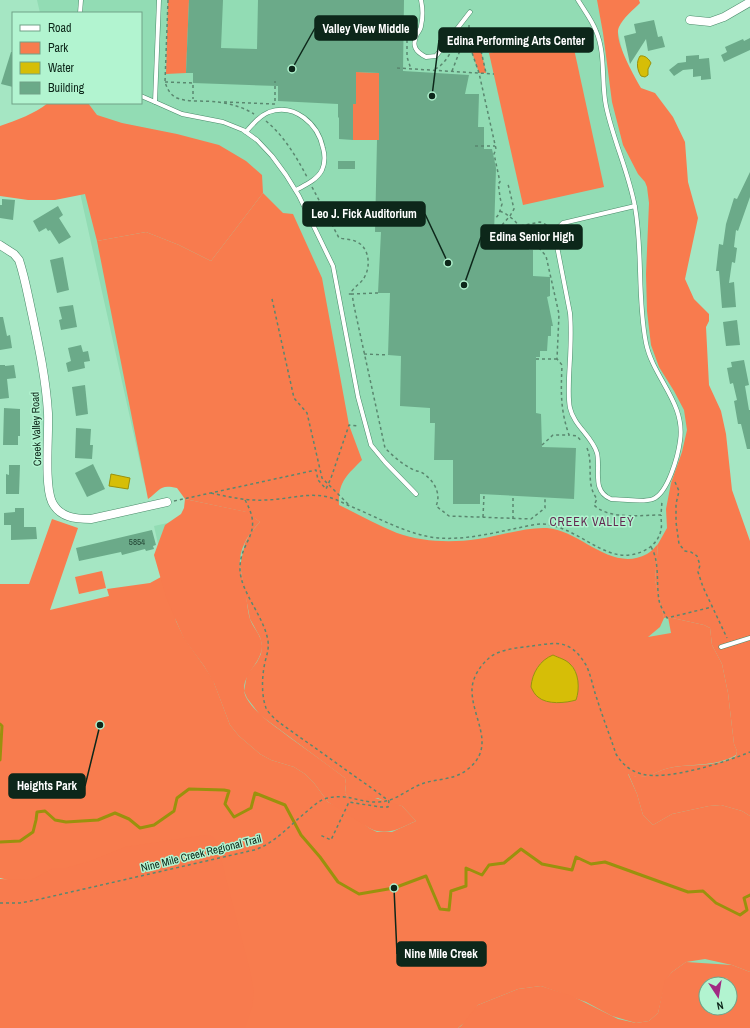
<svg xmlns="http://www.w3.org/2000/svg" width="750" height="1028" viewBox="0 0 750 1028" font-family="'Archivo Narrow',sans-serif">
	<style>
		.built { fill: #92dcb4; fill-rule: evenodd }
		.green { fill: #f87c4e; fill-rule: evenodd }
		.forest { fill: #f87b4e; fill-rule: evenodd }
		.water { fill: #d6be07; stroke: #9a910d }
		.lines { fill: none; stroke-linecap: round; stroke-linejoin: round }
		.stream { stroke: #9a910d; stroke-width: 3 }
		.building { fill: #6baa89 }
		.service-casing { stroke: #4b8a6a; stroke-width: 5 }
		.minor-casing { stroke: #4b8a6a; stroke-width: 9 }
		.path { stroke: #5a876f; stroke-width: 1.5; stroke-dasharray: 3 3; stroke-linecap: butt }
		.service { stroke: #fff; stroke-width: 4 }
		.minor { stroke: #fff; stroke-width: 8 }
		.labels { text-anchor: middle; dominant-baseline: central; stroke-width: 3; stroke-linejoin: round; paint-order: stroke }
		.number-label { font-size: 9px; fill: #244836 }
		.street-label { font-size: 11px; fill: #0d271a; stroke: #b2f4d0 }
		.neighbourhood-label { font-size: 12px; letter-spacing: 1px; fill: #622851; stroke: #b2f4d0 }
		.leader { fill: none; stroke: #0d271a; stroke-width: 1.5 }
		.callout-dot { fill: #0d271a; stroke: #b2f4d0; stroke-width: 1.5 }
		.callout { fill: #0d271a; stroke: #0d271a; stroke-width: 1.5 }
		.callout-label { font-size: 12px; text-anchor: middle; font-weight: bold; fill: #fff }
	</style>
	<rect width="100%" height="100%" fill="#a5e6c3"/>
	<path class="built" d="M37,0H611L750,627V1028H266L154,526L195,517L186,476L145,485L60,103H141V13H40ZM706,984H730V1008H706Z"/>
	<g class="green">
		<polygon points="168,0 189,0 186,73 166,74"/>
		<polygon points="469,31 520,33 521,36 482,44 480,46 486,73 479,73 466,35"/>
		<polygon points="571,35 604,187 523,205 489,53"/>
		<polygon points="356,72 379,73 379,140 353,140 353,104 356,103"/>
		<path d="M263,193L283,213L293,214L322,278L349,425L362,460C347,475 338,482 339,505C358,514 377,525 397,533C423,542 451,543 478,539C501,536 524,527 547,528C582,531 611,573 647,554C651,552 655,547 658,544L655,580L664,618L660,627L648,637L671,633L668,617L704,625L710,628L712,645L722,664L728,693L734,744L737,751L736,755C716,767 692,763 669,768C659,770 650,777 640,777C636,778 631,775 628,774L637,794L643,815L653,825L672,814L709,806L721,805L742,811L750,816V972L732,965L705,959L686,962L672,972L666,980L658,1013L649,1021L636,1023L612,1016L586,1002L541,986L518,989L478,1005L471,1017L458,1028H7L22,1025L20,880H8L0,878V584H29L52,519L78,528L50,610L109,596L107,589L150,583L161,577L163,583L168,582L176,621L184,638L204,666L213,680L230,725L239,736L260,754L271,760L294,767L305,774L314,783L328,802L351,814L369,828L377,832H392L416,821L402,806L390,804L378,798L369,799L364,803L358,804L350,800L345,793L346,784L345,778L260,715L247,698L244,691L247,675L257,662L261,654L262,645L260,637L250,619L240,566L245,543L251,532L260,522L246,512L185,499L177,488C159,484 161,490 148,499L97,241L146,232L179,245L211,261ZM553,656C559,658 565,659 570,664C579,672 580,689 576,700C566,703 547,705 538,697C535,695 533,690 531,687C532,673 540,660 553,656Z"/>
		<polygon points="102,571 106,588 79,594 75,577"/>
	</g>
	<g class="forest">
		<path d="M597,0H639L640,3C633,10 623,18 619,27C613,39 634,76 641,88L655,93L673,117L685,142L688,182L698,218L685,279L694,299L709,314V321L706,327L709,385L721,411L726,434L732,490L750,541V816L742,811L721,805L709,806L672,814L653,825L643,815L637,794L628,773C631,775 635,777 639,777C650,777 659,770 669,768C692,763 715,768 736,756L737,751L734,744L728,693L722,664L712,645L710,628L704,625L668,617L664,618L655,580L658,544L667,528L666,509L671,483L682,452L687,430L684,410L674,391L659,367L651,345L647,311L646,274L649,203L647,187L645,182L638,174L623,145L612,102L603,33Z"/>
		<path d="M48,103H88L97,115L122,123L177,134L219,145L246,161L262,175L263,193L211,261L179,245L146,232L97,241L85,194L55,200H28L0,196V126C17,120 34,114 48,103Z"/>
		<path d="M185,499L247,512L260,522C248,534 238,550 240,568C241,575 244,582 245,589C247,598 247,609 250,619C253,628 262,636 262,646C262,665 235,679 247,699C257,715 274,725 289,737C308,751 327,764 345,778L346,784L345,793C350,800 355,805 364,803L368,796L402,806L416,821C400,828 387,837 369,828L328,802L314,783L305,774L294,767L271,760L260,754L239,736L230,725L214,683L204,666L184,639L177,623L166,597L154,555L165,525L181,514L184,508Z"/>
		<polygon points="205,835 212,836 217,841 226,879 250,971 254,992 252,1007 245,1028 0,1028 0,879 31,880 53,868 66,868 90,861 125,847"/>
		<path d="M686,962L732,965L750,972V1028H458L461,1026L478,1005L518,989L541,986L572,996L618,1019L636,1023L649,1021L658,1013L665,980L672,972ZM706,984H730V1008H706Z"/>
	</g>
	<g class="water">
		<path d="M640,56C645,55 649,59 651,63L648,69V75L645,77L641,76C637,70 636,62 640,56Z"/>
		<polygon points="111,474 130,478 128,489 109,486"/>
		<path d="M553,655C559,658 565,659 570,664C579,672 580,689 576,700C566,703 547,705 538,697C535,695 533,691 531,687C532,673 540,660 553,655Z"/>
	</g>
	<g class="lines">
		<g class="stream">
			<polyline points="0,724 2,726 0,760"/>
			<polyline points="0,842 20,841 33,832 36,820 37,812 45,811 55,820 66,822 98,820 115,813 129,819 140,828 154,825 174,811 177,798 189,789 224,790 229,791 225,804 234,817 251,808 255,793 285,805 301,835 320,857 338,882 359,894 394,888 426,876 440,909 449,910 451,891 466,886 466,868 482,875 489,865 504,863 521,849 542,864 572,870 576,857 591,864 605,862 688,892 703,891 716,903 740,915 747,910 744,898 750,895"/>
		</g>
	</g>
	<g class="building">
		<polygon points="189,0 223,0 221,48 257,49 258,0 404,0 403,71 469,75 465,94 479,94 478,127 484,127 484,149 492,149 496,168 494,234 521,234 521,239 524,239 524,244 529,244 529,250 533,250 533,276 550,277 550,296 547,297 553,326 551,326 551,336 548,336 547,351 540,351 540,357 536,357 536,413 541,414 542,447 576,448 574,499 480,494 480,504 453,504 453,460 434,460 435,423 430,423 430,408 400,406 401,356 388,355 390,293 378,293 381,232 375,232 377,140 379,140 379,73 356,72 356,104 353,104 353,140 339,139 339,118 338,117 338,104 278,101 278,86 193,83 193,73 186,73"/>
		<polygon points="654,20 658,37 662,36 665,47 648,51 646,39 630,64 624,36 636,33 634,24"/>
		<polygon points="750,38 750,50 724,62 721,55 727,52 725,47 743,39 744,41"/>
		<polygon points="11,52 13,52 13,87 1,84"/>
		<polygon points="699,55 699,59 709,58 711,79 701,80 701,76 693,77 693,69 683,70 674,76 669,70 678,63 686,62 686,56"/>
		<rect x="338" y="161" width="17" height="8"/>
		<polygon points="750,172 750,197 738,231 736,230 734,247 737,248 735,263 732,262 729,283 734,282 736,307 722,308 719,271 716,271 719,244 723,245 726,224 734,198 737,199"/>
		<polygon points="2,199 15,200 13,220 0,218 0,205 2,205"/>
		<polygon points="58,206 63,215 59,218 71,237 59,244 50,230 48,231 46,228 39,232 33,221"/>
		<polygon points="63,257 69,290 57,293 50,260"/>
		<polygon points="73,305 77,327 61,330 59,320 62,319 59,307"/>
		<polygon points="0,317 3,317 7,336 10,335 12,348 0,350"/>
		<polygon points="737,320 740,345 726,346 723,322"/>
		<polygon points="81,345 83,352 88,351 90,361 84,362 85,368 68,372 66,363 71,361 68,348"/>
		<polygon points="744,360 749,385 745,386 749,410 750,410 750,449 747,449 741,424 738,424 734,401 737,400 733,383 730,384 727,368 732,367 731,362"/>
		<polygon points="0,365 5,365 5,366 14,365 16,378 7,379 9,398 0,399"/>
		<polygon points="85,385 88,414 76,416 72,387"/>
		<polygon points="4,408 20,409 20,436 18,436 18,445 3,445"/>
		<polygon points="76,428 91,429 90,445 93,445 92,459 75,458"/>
		<polygon points="93,464 105,489 87,497 75,473"/>
		<polygon points="9,465 20,465 19,494 6,494 6,474 9,475"/>
		<polygon points="15,508 24,508 24,527 36,527 37,539 11,540 11,525 4,525 4,513 15,512"/>
		<polygon points="152,530 156,545 153,546 154,549 146,551 145,549 122,555 121,552 79,561 76,548"/>
	</g>
	<g class="lines">
		<defs>
			<g id="service">
				<polyline points="159,0 155,102 182,114 223,122 243,130 257,140 272,156 286,175 299,196 333,266 358,397 371,445 385,462 416,494"/>
				<path d="M421,0C423,9 423,17 421,26C421,29 419,31 417,34C411,46 416,52 426,57L436,56L470,12"/>
				<path d="M578,0C584,10 592,20 596,31C606,54 601,82 606,106C613,140 629,173 635,207C643,252 637,298 646,343C653,378 686,403 680,441C678,456 668,493 653,499C643,503 622,499 611,499C591,491 601,469 597,453C592,436 574,426 570,408C568,399 569,388 569,378C570,356 572,335 570,313L555,236L556,230L563,223L635,206"/>
				<polyline points="80,13 81,0"/>
				<polyline points="141,96 155,102"/>
				<path d="M246,132C252,125 259,116 269,112C295,103 318,124 323,148C325,155 325,163 322,170C317,180 305,185 296,190"/>
				<polyline points="721,647 750,638"/>
			</g>
			<g id="minor">
				<polyline points="690,20 710,22 724,17 750,2"/>
				<path d="M0,245L14,254L19,260C25,278 28,296 32,314C39,347 46,380 48,413C49,435 44,484 52,502C60,518 76,519 91,519L167,502"/>
			</g>
		</defs>
		<use href="#service" class="service-casing"/>
		<use href="#minor" class="minor-casing"/>
		<g class="path">
			<path d="M168,0L165,82C167,88 169,93 175,97C185,103 206,100 218,102C231,104 243,107 254,114"/>
			<path d="M469,25V31L466,35L479,73L496,149L494,154L500,182L498,184C500,192 499,197 502,204L499,214L495,219"/>
			<polyline points="469,31 520,33 521,36 482,44 480,46 486,73"/>
			<polyline points="407,40 407,57 411,69"/>
			<polyline points="397,68 494,74"/>
			<path d="M435,69C446,64 451,51 457,41"/>
			<polyline points="452,71 466,35 460,36"/>
			<polyline points="165,82 193,83 193,99"/>
			<polyline points="224,102 275,104 275,81"/>
			<path d="M266,121C284,136 296,156 307,177"/>
			<polyline points="475,146 495,146"/>
			<path d="M312,187L339,238C344,239 350,239 355,241C369,246 371,265 365,276C362,283 356,285 352,291V294H346"/>
			<path d="M500,211L506,214L514,220L546,256L559,314L557,359L562,365C561,391 560,409 569,435L577,436L582,442"/>
			<polyline points="494,234 510,216 514,209 508,184"/>
			<polyline points="512,234 520,226 540,222 551,227"/>
			<polyline points="524,242 548,240"/>
			<path d="M378,293L352,294L354,306L385,448C393,456 402,464 412,469C415,471 418,471 421,472C433,479 442,493 436,506L449,516L531,519L545,508V497"/>
			<polyline points="272,299 294,398 307,413 322,478 349,505"/>
			<polyline points="364,354 388,355"/>
			<polyline points="536,359 557,359"/>
			<polyline points="542,445 553,435 569,435"/>
			<path d="M587,448C594,465 585,483 597,499L594,505C609,520 642,515 661,515L662,501"/>
			<polyline points="675,482 679,491 676,504 676,522 679,544 685,551 691,552 697,556 700,565 698,572 703,587 727,638"/>
			<path d="M211,493C229,497 246,501 265,500C286,500 307,492 328,497C336,499 343,503 350,506C379,518 408,535 438,538C463,540 489,534 513,529C523,527 534,524 543,524C575,526 602,559 630,555C644,553 658,545 661,530C662,526 661,520 661,515"/>
			<path d="M245,500C265,535 239,540 240,570C241,593 264,616 268,641C269,649 267,654 265,662C262,676 261,694 266,708C269,714 275,719 280,723L377,792L389,801L388,807H380L349,802L331,840L320,835"/>
			<polyline points="174,501 316,470 318,480 326,489 331,478 349,425 359,426"/>
			<polyline points="483,517 484,495"/>
			<polyline points="513,519 513,496"/>
			<path d="M651,547C660,561 656,584 659,600C660,606 664,612 667,618L712,607"/>
			<path d="M0,903H20L36,900L254,850C274,844 289,826 305,813C311,808 317,802 324,799C347,792 358,803 378,802C394,802 405,791 419,785C435,778 454,781 468,769C497,746 472,719 472,690C472,678 480,666 488,659C498,649 518,648 531,646C542,645 557,641 567,646C575,649 581,657 586,665C591,675 593,688 597,699C603,718 610,736 616,754C622,764 630,771 642,774C667,781 726,762 750,752"/>
		</g>
		<use href="#service" class="service"/>
		<use href="#minor" class="minor"/>
	</g>
	<g class="labels">
		<g class="number-label">
			<text x="137" y="542">5854</text>
		</g>
		<g class="street-label">
			<text transform="translate(36 429) rotate(-92)">Creek Valley Road</text>
			<text transform="translate(201 853) rotate(-14)">Nine Mile Creek Regional Trail</text>
		</g>
		<g class="neighbourhood-label">
			<text x="592" y="522">CREEK VALLEY</text>
		</g>
	</g>
	<path class="leader" d="M292 69L315 28M432 96L439 40M448 263L425 214M464 285L481 237M100 725L85 786M394 888L397 954"/>
	<g class="callout-dot">
		<circle cx="292" cy="69" r="4"/>
		<circle cx="432" cy="96" r="4"/>
		<circle cx="448" cy="263" r="4"/>
		<circle cx="464" cy="285" r="4"/>
		<circle cx="100" cy="725" r="4"/>
		<circle cx="394" cy="888" r="4"/>
	</g>
	<g class="callout">
		<rect x="315" y="16" width="102" height="24" rx="4"/>
		<rect x="439" y="28" width="154" height="24" rx="4"/>
		<rect x="303" y="202" width="122" height="24" rx="4"/>
		<rect x="481" y="225" width="101" height="24" rx="4"/>
		<rect x="9" y="774" width="76" height="24" rx="4"/>
		<rect x="397" y="942" width="89" height="24" rx="4"/>
	</g>
	<g class="callout-label">
		<text x="366" y="33">Valley View Middle</text>
		<text x="516" y="45">Edina Performing Arts Center</text>
		<text x="364" y="218">Leo J. Fick Auditorium</text>
		<text x="532" y="241">Edina Senior High</text>
		<text x="47" y="790">Heights Park</text>
		<text x="441" y="958">Nine Mile Creek</text>
	</g>
	<rect x="12" y="12" width="130" height="92" fill="#b2f4d0" stroke="#70a287"/>
	<rect x="20" y="25" width="20" height="6" fill="#ffffff" stroke="#70a287"/>
	<text x="48" y="32" font-size="12" fill="#0d271a">Road</text>
	<rect x="20" y="42" width="20" height="12" fill="#f87c4e" stroke="#70a287"/>
	<text x="48" y="52" font-size="12" fill="#0d271a">Park</text>
	<rect x="20" y="62" width="20" height="12" fill="#d6be07" stroke="#70a287"/>
	<text x="48" y="72" font-size="12" fill="#0d271a">Water</text>
	<rect x="20" y="82" width="20" height="12" fill="#6baa89" stroke="#70a287"/>
	<text x="48" y="92" font-size="12" fill="#0d271a">Building</text>
	<g transform="translate(718 996) rotate(168)"><circle r="19" fill="#b2f4d0" stroke="#70a287"/>
	<path d="M0-3L7 15L0 10L-7 15Z" fill="#a12a83"/>
	<text y="-6" font-size="11" font-weight="bold" text-anchor="middle" fill="#0d271a">N</text>
	</g>
</svg>
